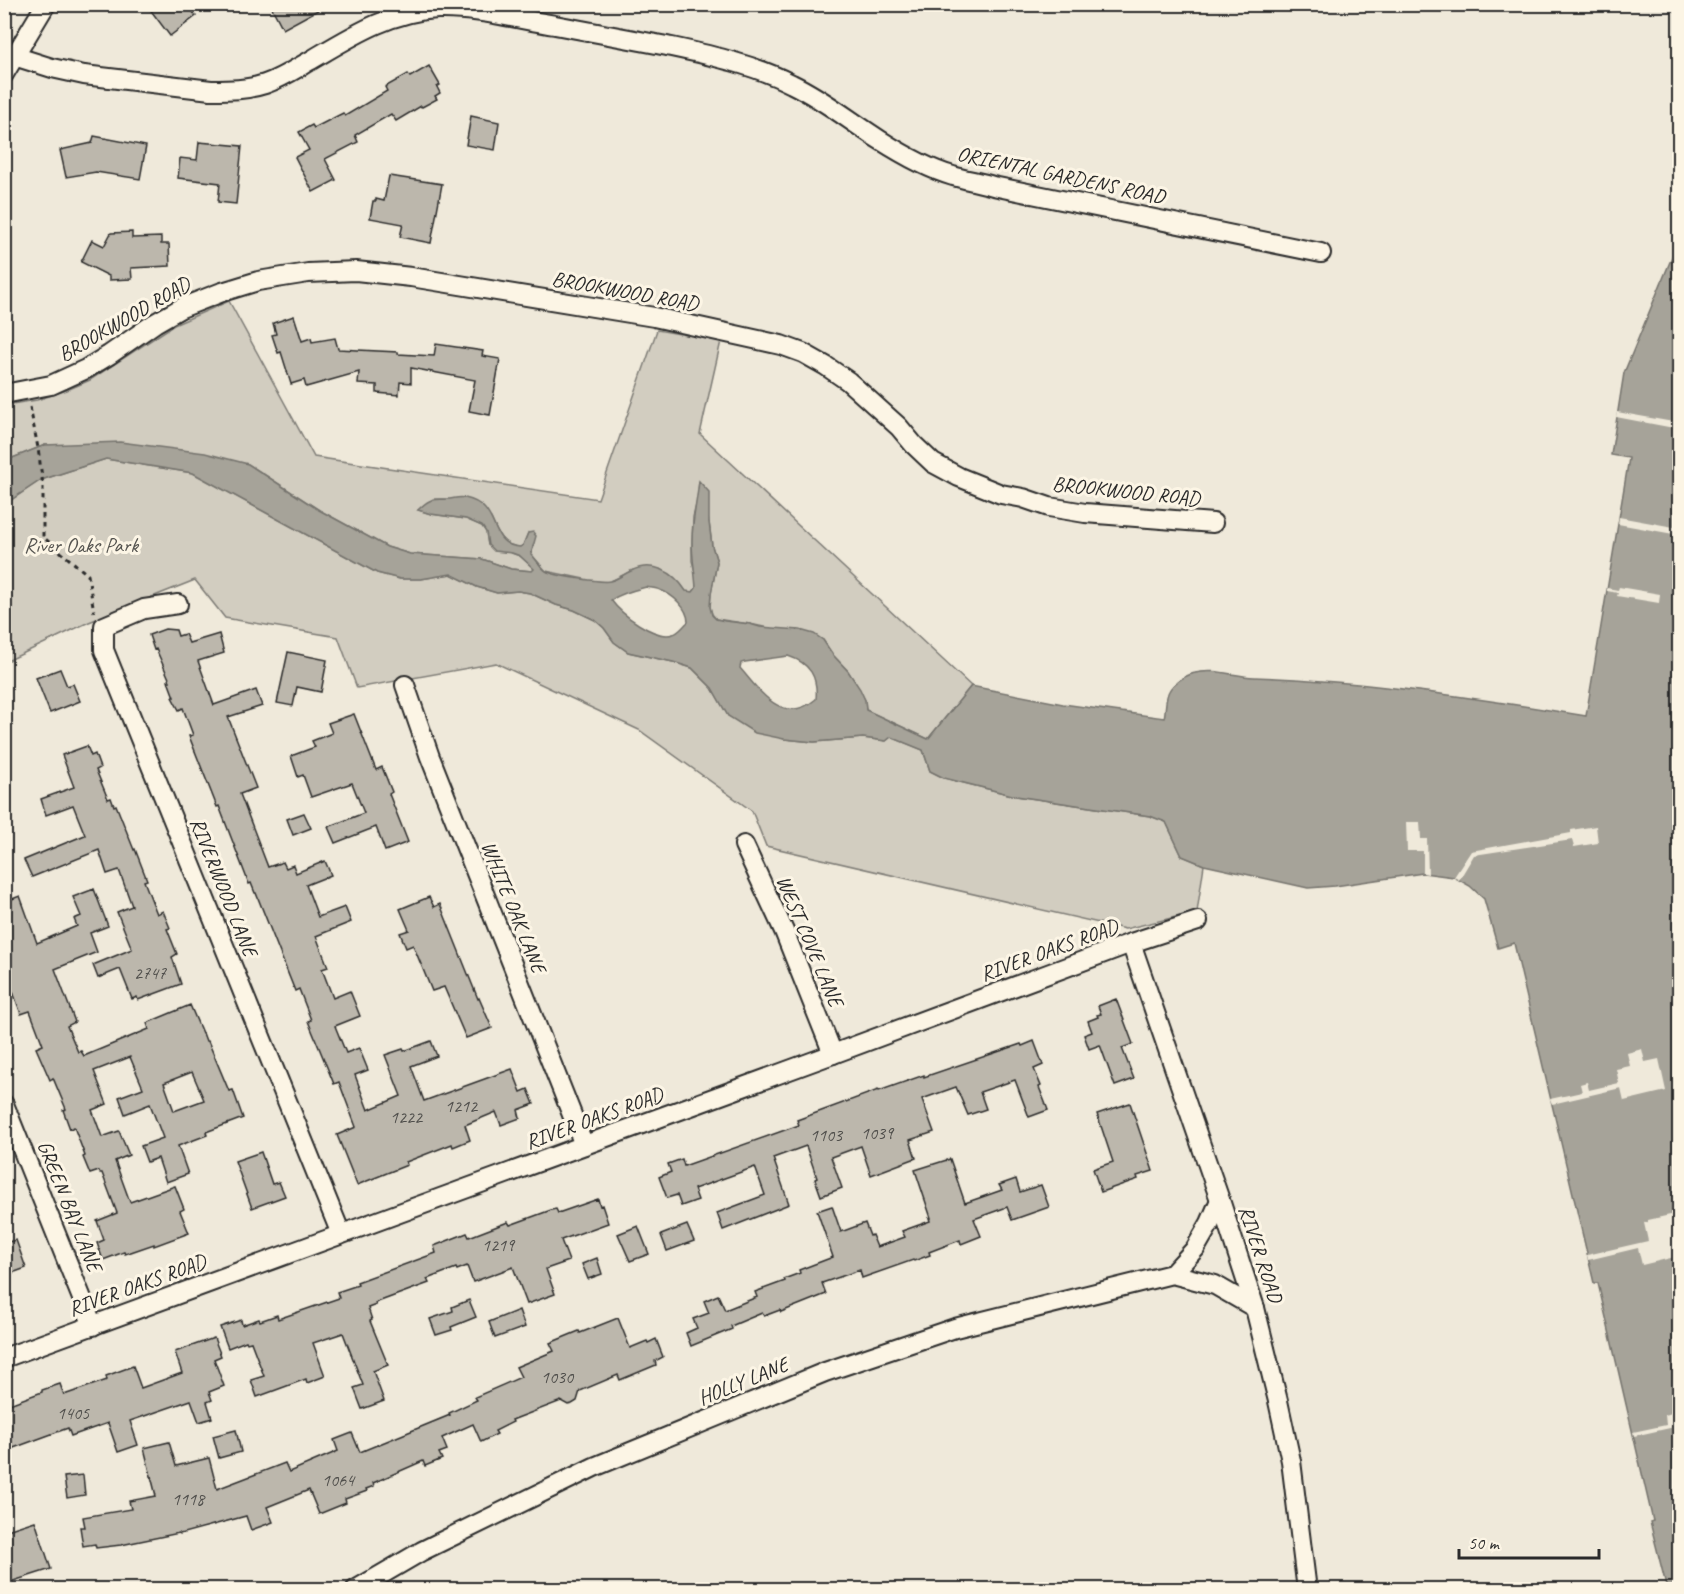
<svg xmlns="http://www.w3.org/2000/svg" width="1684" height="1594" viewBox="0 0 1684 1594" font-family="Caveat,sans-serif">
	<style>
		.green { fill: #d2cdc0; stroke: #7e7c76; stroke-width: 1.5 }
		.water { fill: #a6a399; stroke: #75736d; stroke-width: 1.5; fill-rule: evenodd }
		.pier { fill: #efe9da }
		.building { fill: #bcb7ac; stroke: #2b2b2b; stroke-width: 1.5; fill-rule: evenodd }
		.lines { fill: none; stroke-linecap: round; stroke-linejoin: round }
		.minor-casing { stroke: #2b2b2b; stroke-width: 22 }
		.path { stroke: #2b2b2b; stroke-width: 3; stroke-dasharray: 4.5 4.5; stroke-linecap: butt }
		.minor { stroke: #fcf5e5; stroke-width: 18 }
		.labels { text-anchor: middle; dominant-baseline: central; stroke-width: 6; stroke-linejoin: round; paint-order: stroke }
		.number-label { font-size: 18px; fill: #4f4e4b }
		.street-label { font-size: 21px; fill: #2b2b2b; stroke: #fcf5e5 }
		.park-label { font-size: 21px; fill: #555450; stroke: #fcf5e5 }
	</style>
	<rect width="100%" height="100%" fill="#efe9da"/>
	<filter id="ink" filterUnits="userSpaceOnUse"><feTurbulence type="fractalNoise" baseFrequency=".0167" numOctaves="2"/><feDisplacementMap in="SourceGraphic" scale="12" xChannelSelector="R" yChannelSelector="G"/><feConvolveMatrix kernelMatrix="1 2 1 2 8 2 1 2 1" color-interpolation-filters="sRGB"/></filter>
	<g filter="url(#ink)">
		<g class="green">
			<path d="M229,301L314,457L598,499L657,330L721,341L700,434L971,686L928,739L866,710L865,700L848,671L833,655L823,640L750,624L716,619L712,614L710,607L711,594L717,562L712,546L709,522L699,481L697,501L693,517L692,542V561L696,575V588L693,592H686L682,586L633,570L609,582L589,580L546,571L531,554L534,546L528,533L523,545L520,547C502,546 497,533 491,518L445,499H433L418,510L431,514L466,519L482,526L486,532L488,545L520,556L535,569L532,571L511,569L482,559L410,554L387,547L319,510L248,464L45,445L5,461V405L37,400L67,390L90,380L174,325Z"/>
			<polygon points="106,459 193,473 377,573 400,579 421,579 451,574 477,587 497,593 518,591 530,593 556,605 574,610 595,620 604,628 614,642 628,652 673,662 692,668 712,688 728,716 784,739 814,742 863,738 886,741 891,737 923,750 930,771 944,778 1016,796 1150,816 1166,822 1182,856 1204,865 1197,912 1125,929 766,846 752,811 639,730 496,663 357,688 338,637 225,618 195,580 89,622 5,662 5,504 41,480"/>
		</g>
		<path class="water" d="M1679,240V1589H1667L1650,1522L1653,1521L1598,1283H1594L1514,943L1498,948L1484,899L1470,886L1454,877L1423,873L1335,886L1308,888L1204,865L1182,856L1166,822L1150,816L1016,796L944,778L930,771L923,750L891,737L886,741L863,738L814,742L784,739L755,733L728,716L712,688L692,668L673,662L628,652L614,642L604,628L595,620L574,610L556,605L530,593L518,591L497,593L477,587L451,574L421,579H400L377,573L193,473L106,459L41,480L5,504V461L45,445L120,442L205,453L248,464L319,510L387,547L410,554L482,559L511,569L532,571L534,569L520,556L512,553L494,551L488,545L486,532L482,526L466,519L431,514L418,510C430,498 431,500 447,499C453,499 460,496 465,498C503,506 486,545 520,547L523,545L528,533L533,532L536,536L531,554C536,559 541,568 546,571C554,576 603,583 610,581C618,579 624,574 631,571C653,560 674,572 686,591L693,592L696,588C695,572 692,558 692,541C692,521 697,501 699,481L709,492V522L712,546L717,562L711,594L710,607L712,615L716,619L725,621L750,624L760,627L800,630L814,634L823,640L833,655L848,671L860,689L865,700L866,710L928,739L971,686L1063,704L1164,718C1166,710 1165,698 1169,691C1173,683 1186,675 1195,673C1214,668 1234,676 1254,677C1365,681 1476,698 1586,716L1629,458L1611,455L1624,373ZM646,587C650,588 656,588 660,590C672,594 688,608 688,622C683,626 679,633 673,634C655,640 621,614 611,600C621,593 634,590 646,587ZM788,656C810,663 818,677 816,699C783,727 760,691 740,668L741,663L745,662Z"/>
		<g class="pier">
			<polygon points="1617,412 1679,423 1679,429 1616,417"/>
			<polygon points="1619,517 1679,528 1679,535 1618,524"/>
			<polygon points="1619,587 1660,594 1659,603 1617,596 1618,593 1607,591 1607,588 1618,590"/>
			<polygon points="1406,822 1420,822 1421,839 1427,839 1428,874 1423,873 1423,851 1407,851"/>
			<polygon points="1596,826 1598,843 1574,847 1572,840 1474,855 1459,880 1454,877 1471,851 1571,833 1571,830"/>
			<polygon points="1642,1049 1645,1062 1659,1059 1666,1091 1624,1101 1621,1088 1552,1104 1550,1099 1582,1092 1580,1084 1587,1082 1589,1090 1619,1083 1616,1069 1630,1066 1627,1053"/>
			<polygon points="1679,1213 1679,1256 1642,1265 1638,1248 1588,1260 1587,1255 1648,1241 1644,1223 1648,1222 1648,1220"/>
			<polygon points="1679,1408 1679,1426 1634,1436 1633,1432 1666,1425 1665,1415 1675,1412 1675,1409"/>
		</g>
		<g class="building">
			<polygon points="146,4 187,4 196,16 170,36"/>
			<polygon points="270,4 329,4 283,29"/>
			<polygon points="429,66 440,85 437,87 440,93 435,96 437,99 422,107 421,106 396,121 391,114 355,135 358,142 325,159 336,180 313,192 295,157 309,150 299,132 312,125 314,128 343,113 345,116 387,91 385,87 408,74 410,77"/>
			<polygon points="471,116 499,122 495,150 466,145"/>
			<polygon points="94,136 146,146 140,179 96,172 66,177 60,150 92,143"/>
			<polygon points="199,142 242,146 236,204 218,202 220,183 178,178 180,158 197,160"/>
			<polygon points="389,176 442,184 431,243 400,237 403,224 370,218 373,201 376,201 376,199 384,201"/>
			<polygon points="132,232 132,238 161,237 161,244 169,244 170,266 131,268 132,279 109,280 109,276 81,262 92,240 104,246 111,233"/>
			<polygon points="294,316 302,341 311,338 312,342 335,338 338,349 398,352 398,354 434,356 436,344 483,351 482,356 500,359 490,415 469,411 475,380 411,368 411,383 400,382 399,395 377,393 377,385 358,384 359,372 306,387 304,380 291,384 281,352 278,353 272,335 276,334 273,323"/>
			<polygon points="165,629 176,630 178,636 185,634 189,643 219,634 224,653 198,661 214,705 256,690 262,706 228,717 256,788 240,794 268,867 283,862 286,868 293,865 296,873 325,861 331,875 306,885 318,917 345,907 351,922 316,936 328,967 322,969 333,998 350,991 360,1016 335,1026 346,1053 359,1048 368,1070 355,1075 368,1110 401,1096 385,1055 403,1049 404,1051 431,1041 437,1056 411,1066 424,1101 512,1069 521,1092 528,1089 534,1104 518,1110 520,1118 501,1125 496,1112 465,1125 470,1140 453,1147 452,1144 406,1162 407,1165 357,1185 337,1135 356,1127 339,1082 334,1084 308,1021 311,1020 299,989 295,991 256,893 255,893 251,883 249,884 219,806 217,807 189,736 193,735 183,708 179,710 172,697 174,697 168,681 170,681 156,649 154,650 149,635"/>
			<polygon points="288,652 327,660 321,692 297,687 293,706 277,703"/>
			<polygon points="60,669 67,686 73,684 80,701 50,713 36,678"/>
			<polygon points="354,714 376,770 382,767 392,792 389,794 408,842 385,851 376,827 335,843 328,827 364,813 352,783 311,797 303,775 298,777 291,756 315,747 312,741 332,733 328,723"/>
			<polygon points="87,746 91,756 95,754 100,768 96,770 108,799 111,798 114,806 116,805 134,850 135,849 147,880 144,881 157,914 163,911 170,928 167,929 177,954 172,957 181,984 138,1000 137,997 132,999 120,969 98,978 93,965 132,949 117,912 132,906 119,870 107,874 99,850 32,877 24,860 85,835 73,805 46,815 41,799 74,787 62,755"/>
			<polygon points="304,813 311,828 293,835 287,819"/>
			<path d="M94,889L108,926L90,933L97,952L55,969L75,1022L67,1026L78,1052L81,1051L84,1056L149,1029L147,1023L190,1005L202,1033H203L206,1041H208L229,1091L233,1090L243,1118L206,1132L207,1135L178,1146L188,1174L166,1182L158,1158L147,1162L141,1146L163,1138L150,1104L125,1114L119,1097L143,1088L130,1057L94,1071L107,1104L92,1110L102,1137L119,1131L129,1155L115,1161L130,1202L175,1186L184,1209L180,1211L189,1233L154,1246V1244L125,1254L124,1252L103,1260L97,1243L104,1240L97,1221L117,1213L102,1173H100L99,1171L90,1174L83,1157L85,1156L74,1127L70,1129L63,1110L66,1109L53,1078L50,1080L36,1048L43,1045L30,1011L21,1014L13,992L8,994L4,985V950L9,948L4,935V902L20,896L37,943L77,926L74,919L81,916L73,897ZM192,1072L204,1100L174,1111L164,1083Z"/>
			<polygon points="429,897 434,907 440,904 478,999 479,998 492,1028 466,1038 444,987 432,991 413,945 406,948 400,933 409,930 400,909"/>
			<polygon points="1116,999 1133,1044 1122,1048 1134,1079 1115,1086 1100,1045 1089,1049 1084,1035 1092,1032 1088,1021 1098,1017 1097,1015 1101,1014 1098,1006"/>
			<polygon points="1034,1041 1043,1065 1034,1069 1041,1086 1039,1087 1048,1110 1029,1117 1015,1080 980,1092 986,1109 968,1115 956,1087 922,1099 934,1132 910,1140 916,1158 871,1175 861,1146 831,1157 842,1188 821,1196 815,1179 817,1178 806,1146 773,1158 789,1204 723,1230 717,1213 765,1195 755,1167 694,1189 698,1200 681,1206 677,1195 667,1198 659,1177 671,1172 668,1164 682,1159 684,1166 799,1125 797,1120 878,1090 879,1091 924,1075 924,1077 1021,1044 1022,1046"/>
			<polygon points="1130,1103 1153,1171 1137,1176 1138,1179 1101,1192 1093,1169 1113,1162 1097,1114"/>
			<polygon points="261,1152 272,1184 279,1182 285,1196 252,1208 235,1161"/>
			<polygon points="950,1159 965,1203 1002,1190 999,1185 1016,1179 1020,1192 1041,1185 1049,1207 1012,1220 1007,1207 974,1219 981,1236 961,1244 960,1240 929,1252 930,1255 914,1261 913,1260 862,1278 860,1270 822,1283 826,1294 781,1312 780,1310 764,1316 762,1313 731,1326 732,1329 691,1346 686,1333 697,1328 693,1319 709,1313 704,1301 718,1295 725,1310 757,1297 755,1292 785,1281 784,1279 800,1273 799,1270 833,1257 817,1211 832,1206 841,1232 865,1223 870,1236 872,1235 877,1247 905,1237 902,1231 930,1221 929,1218 931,1218 915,1170"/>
			<polygon points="598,1199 600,1206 602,1205 608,1223 561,1240 569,1261 546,1269 555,1294 527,1304 513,1267 473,1282 467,1266 457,1270 456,1268 427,1279 429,1283 375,1303 376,1305 368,1308 372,1320 370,1321 388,1365 373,1371 384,1401 362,1409 354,1388 363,1385 343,1333 313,1343 325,1376 307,1383 306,1379 257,1397 251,1380 264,1376 251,1342 247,1343 246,1341 228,1348 220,1327 241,1320 242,1325 259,1319 260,1321 277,1315 278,1319 339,1298 337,1292 358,1285 357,1282 436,1253 434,1246 467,1233 469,1237 508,1222 510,1225 551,1210 556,1209 558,1213"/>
			<polygon points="687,1225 694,1241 667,1251 661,1235"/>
			<polygon points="638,1226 649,1254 630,1261 618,1234"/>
			<polygon points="16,1240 26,1268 4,1276 4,1243"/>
			<polygon points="597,1258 602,1274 588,1279 582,1264"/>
			<polygon points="469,1300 476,1317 451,1327 452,1330 436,1335 430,1319 453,1311 452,1307"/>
			<polygon points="519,1310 525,1327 495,1338 489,1322"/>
			<polygon points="618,1318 630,1348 647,1341 648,1343 656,1339 663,1357 655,1361 656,1365 620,1380 618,1375 580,1391 577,1401 572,1404 568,1405 561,1401 512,1420 513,1422 495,1431 497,1434 481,1442 473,1424 442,1438 447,1450 439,1453 442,1459 425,1466 423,1461 373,1483 374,1486 366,1489 367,1491 345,1499 346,1503 319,1514 309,1490 267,1507 273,1522 251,1530 246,1516 180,1534 179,1533 121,1545 96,1548 95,1544 83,1546 80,1527 85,1527 83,1517 131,1509 129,1501 156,1496 144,1448 169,1442 176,1466 209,1458 217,1489 285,1463 289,1472 338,1451 334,1440 352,1433 360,1452 450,1415 449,1413 477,1400 475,1397 521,1377 516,1367 554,1351 550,1343 579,1331 580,1333"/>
			<polygon points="214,1338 221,1356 214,1359 224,1386 209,1392 212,1400 207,1402 212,1418 199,1422 191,1400 130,1421 138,1445 118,1452 108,1423 71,1436 68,1428 8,1450 4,1440 4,1406 42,1392 42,1390 60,1384 64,1395 107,1380 106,1376 133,1366 141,1388 182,1373 175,1352"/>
			<polygon points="236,1430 241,1452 219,1458 213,1436"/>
			<polygon points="83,1475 85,1495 67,1498 64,1477"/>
			<polygon points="35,1521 51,1569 4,1584 4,1531"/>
		</g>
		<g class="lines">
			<defs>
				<g id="minor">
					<path d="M14,56L52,68L84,75L211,90C229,90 247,90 265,84C282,78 297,68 313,59C352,36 391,11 438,9C477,8 517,19 555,25C592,32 629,39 667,46C709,55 753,64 792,84C825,100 850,121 880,140C902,154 928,169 953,176C966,180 980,182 993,186L1321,253"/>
					<polyline points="4,74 46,4"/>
					<polyline points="4,394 51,385 86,369 109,355 155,323 181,308 222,292 258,281 308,273 356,271 411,277 654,317 781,345 803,353 826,366 848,381 899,427 914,445 933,463 959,477 1001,494 1023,498 1049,507 1085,513 1213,523"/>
					<polyline points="178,604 144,609 104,626 104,650 341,1234"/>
					<polyline points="405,685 430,757 584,1145"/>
					<polyline points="744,845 784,931 833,1054"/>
					<polyline points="1131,943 1220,1200 1255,1308 1278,1401 1291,1461 1307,1590"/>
					<polyline points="4,1104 93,1326"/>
					<polyline points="1172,1274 1215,1285 1255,1308"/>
					<polyline points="4,1358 833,1054 1131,943 1198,921"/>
					<polyline points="355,1590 422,1551 594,1467 825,1372 955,1328 1172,1274 1195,1249 1210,1223 1220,1200"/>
				</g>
			</defs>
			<use href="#minor" class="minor-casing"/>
			<polyline class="path" points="30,407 38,448 43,485 43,537 88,575 94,612"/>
			<use href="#minor" class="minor"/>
		</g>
	</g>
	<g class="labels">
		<g class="number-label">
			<text x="150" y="973">2747</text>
			<text x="461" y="1106">1212</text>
			<text x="406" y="1117">1222</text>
			<text x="877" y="1133">1039</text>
			<text x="826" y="1135">1103</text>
			<text x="498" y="1245">1219</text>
			<text x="557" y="1377">1030</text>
			<text x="73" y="1413">1405</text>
			<text x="338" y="1480">1064</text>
			<text x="188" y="1499">1118</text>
		</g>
		<g class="street-label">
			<text transform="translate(1061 175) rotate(12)">ORIENTAL GARDENS ROAD</text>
			<text transform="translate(625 291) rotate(10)">BROOKWOOD ROAD</text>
			<text transform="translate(124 319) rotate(-30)">BROOKWOOD ROAD</text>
			<text transform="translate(1126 491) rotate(6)">BROOKWOOD ROAD</text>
			<text transform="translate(224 887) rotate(68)">RIVERWOOD LANE</text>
			<text transform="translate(514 907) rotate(68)">WHITE OAK LANE</text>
			<text transform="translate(810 941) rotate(67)">WEST COVE LANE</text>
			<text transform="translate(1049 950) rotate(-20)">RIVER OAKS ROAD</text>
			<text transform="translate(594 1118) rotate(-20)">RIVER OAKS ROAD</text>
			<text transform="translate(70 1206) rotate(68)">GREEN BAY LANE</text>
			<text transform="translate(1261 1254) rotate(72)">RIVER ROAD</text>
			<text transform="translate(137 1285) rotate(-20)">RIVER OAKS ROAD</text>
			<text transform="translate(743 1381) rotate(-22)">HOLLY LANE</text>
		</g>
		<g class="park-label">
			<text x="81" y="545">River Oaks Park</text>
		</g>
	</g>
	<rect width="1684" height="1594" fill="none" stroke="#fcf5e5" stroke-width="24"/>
	<rect x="12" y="12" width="1660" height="1570" fill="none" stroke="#2b2b2b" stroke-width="2" filter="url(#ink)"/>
	<path d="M1459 1549v9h140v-9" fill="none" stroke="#2b2b2b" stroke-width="3"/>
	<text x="1468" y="1549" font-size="18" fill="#2b2b2b" stroke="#fcf5e5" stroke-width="4.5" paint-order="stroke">50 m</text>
</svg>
